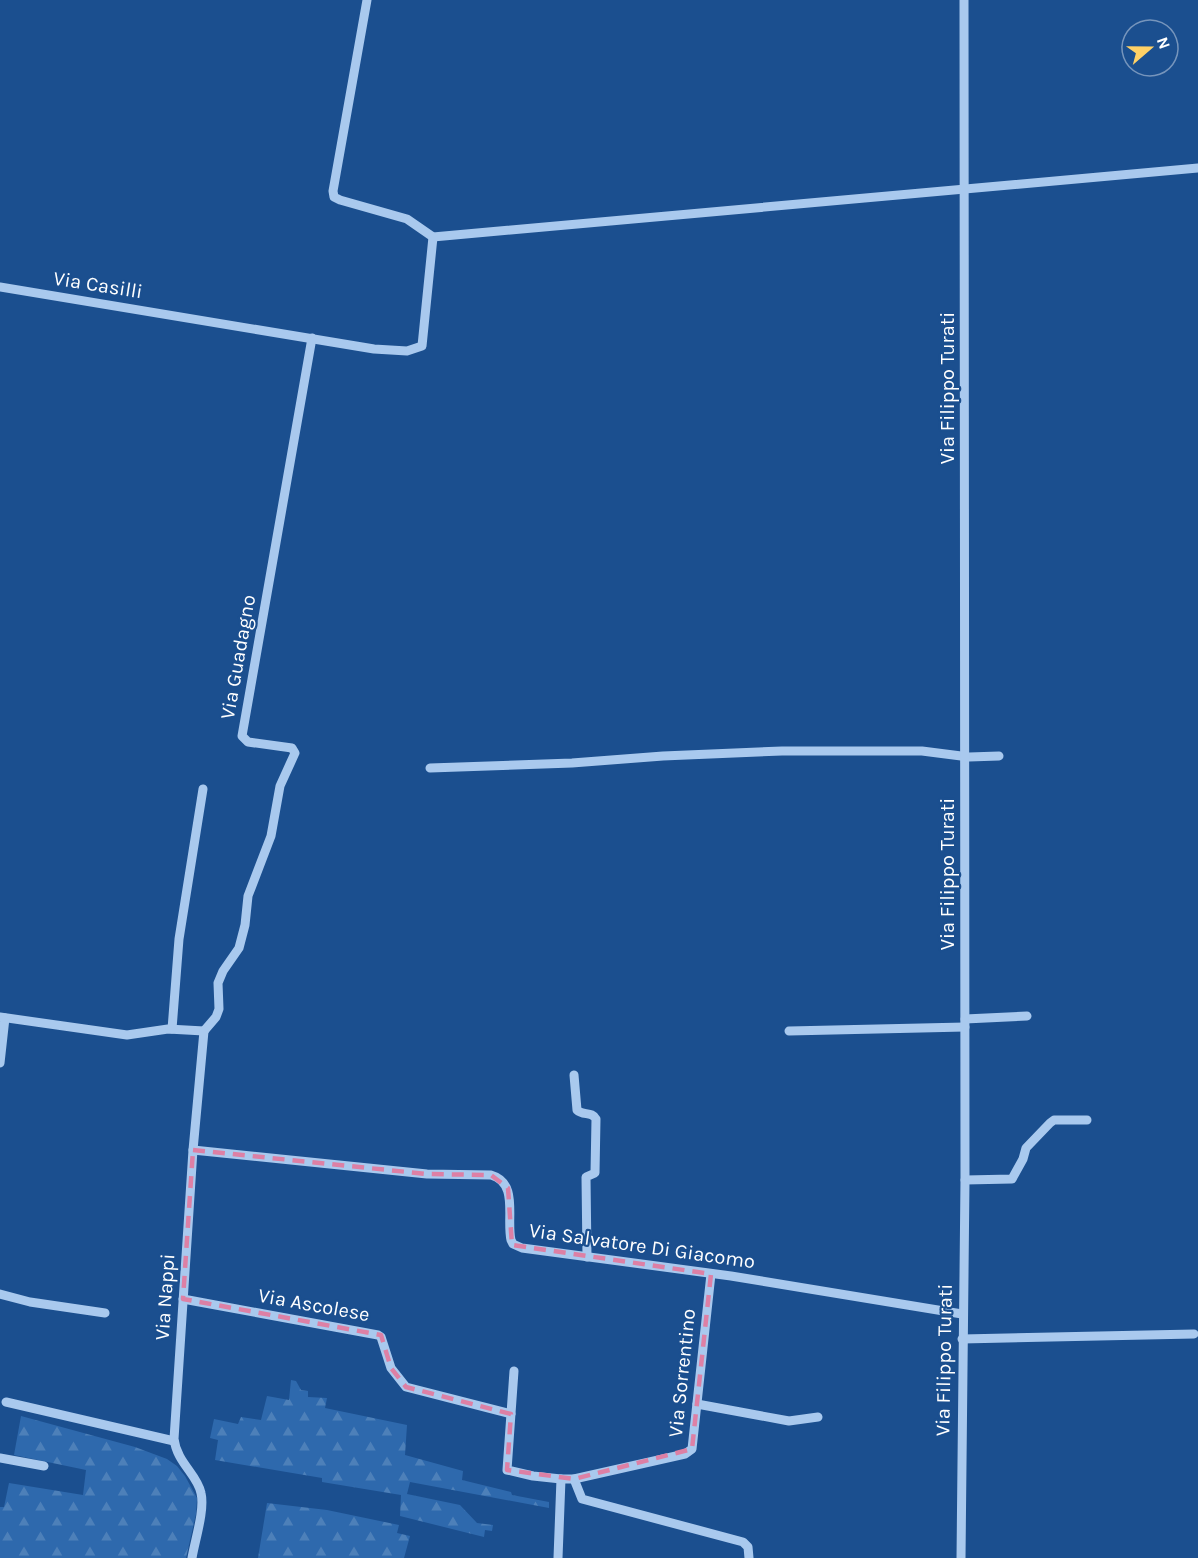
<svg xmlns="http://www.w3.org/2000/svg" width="1198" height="1558" viewBox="0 0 1198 1558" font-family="Karla,sans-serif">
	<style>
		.forest { fill: url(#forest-firs) }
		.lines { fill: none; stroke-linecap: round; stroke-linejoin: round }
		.minor { stroke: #a9c9ee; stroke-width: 9 }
		.marked { fill: none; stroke: #dd80a5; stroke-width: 4.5; stroke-dasharray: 12 8; stroke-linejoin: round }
		.labels { text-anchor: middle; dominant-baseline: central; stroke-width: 4.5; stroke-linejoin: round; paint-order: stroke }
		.street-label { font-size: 20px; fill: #fff; stroke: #1b4f8f }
	</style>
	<defs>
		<pattern id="forest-firs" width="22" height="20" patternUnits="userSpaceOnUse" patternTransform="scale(1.5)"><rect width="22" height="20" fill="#2e69ad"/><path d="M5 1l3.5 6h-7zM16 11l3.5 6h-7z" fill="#4d80b9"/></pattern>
	</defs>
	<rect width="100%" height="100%" fill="#1b4f8f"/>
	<g class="forest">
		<polygon points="291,1380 296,1381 301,1390 308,1391 308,1397 327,1398 325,1408 407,1425 405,1455 463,1471 462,1480 511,1492 512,1495 549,1502 549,1508 410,1482 407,1494 460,1505 477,1523 493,1525 492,1531 485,1530 484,1537 400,1516 401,1495 322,1482 322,1478 215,1460 218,1440 210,1438 214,1419 238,1424 241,1417 261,1420 267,1396 289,1400"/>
		<polygon points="21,1416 135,1447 167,1459 177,1466 185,1476 197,1498 196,1514 186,1558 0,1558 0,1507 4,1507 9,1483 83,1495 86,1470 14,1455"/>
		<polygon points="267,1503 327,1510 399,1525 397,1533 410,1536 404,1558 258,1558"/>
	</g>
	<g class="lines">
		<g class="minor">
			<polyline points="367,0 333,191 334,197 340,200 407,219 433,237 1198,168"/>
			<polyline points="0,287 374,349 407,351 422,346 433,237"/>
			<polyline points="430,768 572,763 663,756 782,751 922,751 969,757 999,756"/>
			<polyline points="0,1017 127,1035 168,1029 204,1031"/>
			<polyline points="965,1019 1027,1016"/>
			<polyline points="172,1029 179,939 203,789"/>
			<polyline points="204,1031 216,1017 219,1009 218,983 223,971 239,948 245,925 248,896 271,836 280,786 295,753 292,748 248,742 242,736 312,338"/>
			<polyline points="789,1031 965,1027"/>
			<polyline points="0,1063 5,1018"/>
			<path d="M574,1075L577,1110C583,1116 592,1111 596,1119L595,1173L586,1177L587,1257"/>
			<path d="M193,1150L427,1174L491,1175C519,1183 506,1218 511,1240L513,1244L522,1248L731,1276L962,1314"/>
			<polyline points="965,1180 1012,1179 1023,1159 1026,1148 1050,1123 1054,1120 1087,1120"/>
			<polyline points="0,1294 30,1302 105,1313"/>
			<polyline points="183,1299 378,1335 381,1337 391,1368 406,1387 511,1414"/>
			<polyline points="962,1339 1194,1334"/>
			<polyline points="514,1371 507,1470 533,1476 561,1479"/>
			<polyline points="6,1402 174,1441"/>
			<polyline points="697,1404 789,1421 818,1417"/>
			<polyline points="0,1458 44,1466"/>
			<polyline points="574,1479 582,1499 743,1542 748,1547 749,1558"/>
			<path d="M192,1558C195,1540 205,1510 201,1493C197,1474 177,1463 174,1439L193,1150L204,1031"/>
			<polyline points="558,1558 561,1479 574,1479 685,1454 692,1449 711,1274"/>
			<polyline points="961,1558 965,1180 964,0"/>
		</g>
	</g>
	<path class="marked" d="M193,1150L427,1174L491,1175L508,1188L512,1245L711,1274L692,1449L574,1479L507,1470L511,1414L406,1387L391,1368L381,1335L183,1299Z"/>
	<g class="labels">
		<g class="street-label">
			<text transform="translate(98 285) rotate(9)">Via Casilli</text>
			<text transform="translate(947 388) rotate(-90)">Via Filippo Turati</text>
			<text transform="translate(238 657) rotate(-80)">Via Guadagno</text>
			<text transform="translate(947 874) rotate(-90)">Via Filippo Turati</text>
			<text transform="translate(642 1246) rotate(8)">Via Salvatore Di Giacomo</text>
			<text transform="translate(165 1297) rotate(-86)">Via Nappi</text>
			<text transform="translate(314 1305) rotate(10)">Via Ascolese</text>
			<text transform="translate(944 1360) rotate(-89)">Via Filippo Turati</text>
			<text transform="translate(682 1373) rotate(-84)">Via Sorrentino</text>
		</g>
	</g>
	<g transform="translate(1150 48) rotate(70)"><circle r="28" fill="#1b4f8f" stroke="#7695bc" stroke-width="1.5"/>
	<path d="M0-4.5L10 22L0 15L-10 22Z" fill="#ffd166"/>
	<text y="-9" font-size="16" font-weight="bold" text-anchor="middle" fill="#ffffff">N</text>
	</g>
</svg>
